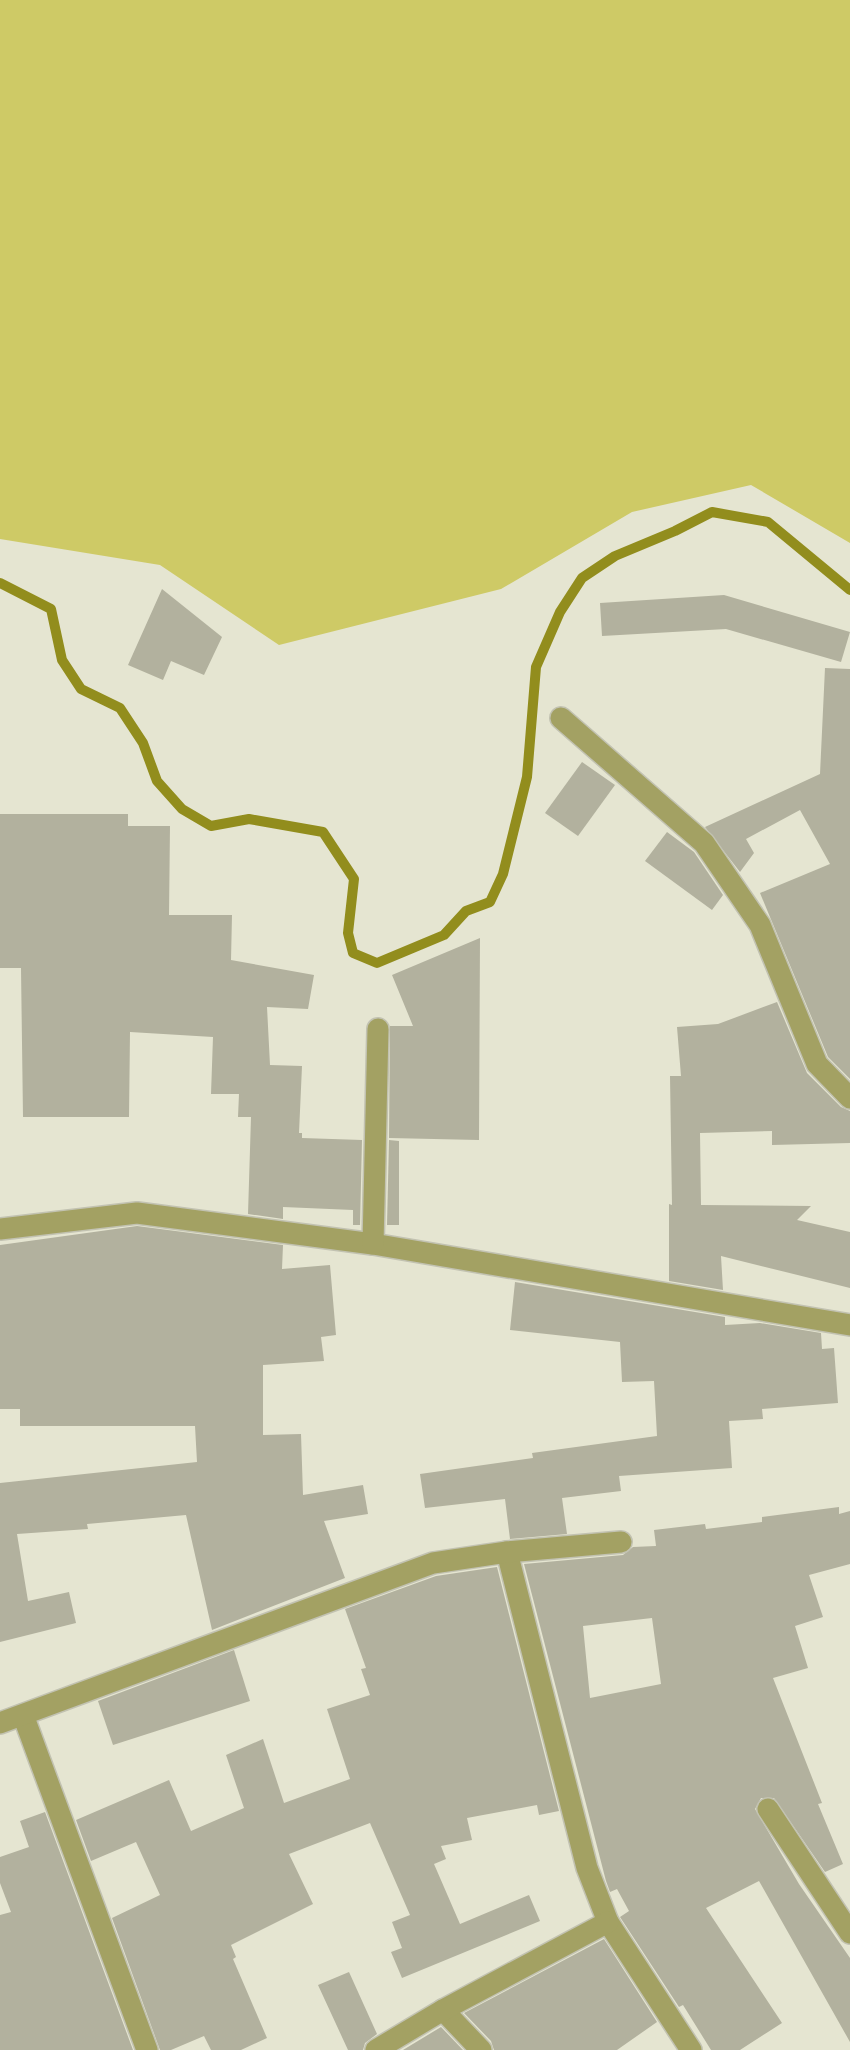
<svg xmlns="http://www.w3.org/2000/svg" width="850" height="2050" viewBox="0 0 850 2050" font-family="Literata,serif">
	<style>
		.green { fill: #ceca66 }
		.lines { fill: none; stroke-linecap: round; stroke-linejoin: round }
		.stream { stroke: #928d1d; stroke-width: 10 }
		.building { fill: #b2b19e; fill-rule: evenodd }
		.minor-casing { stroke: #c2c2b1; stroke-width: 24 }
		.minor { stroke: #a3a163; stroke-width: 21 }
	</style>
	<rect width="100%" height="100%" fill="#e5e5d1"/>
	<polygon class="green" points="0,0 850,0 850,543 751,485 632,512 501,589 279,645 160,565 0,539"/>
	<g class="lines">
		<polyline class="stream" points="0,583 51,609 62,660 81,689 120,708 143,743 157,781 182,809 211,826 249,819 323,832 354,879 348,933 353,953 377,963 444,935 466,911 490,902 503,874 527,777 536,667 560,612 582,578 615,556 675,531 712,512 768,522 850,590"/>
	</g>
	<g class="building">
		<polygon points="162,589 222,637 204,675 171,661 163,680 128,665"/>
		<polygon points="724,595 850,632 841,662 726,629 602,636 600,603"/>
		<polygon points="825,668 850,669 850,1079 828,1057 760,893 830,864 800,810 746,839 754,853 740,872 705,827 820,774"/>
		<polygon points="582,762 615,785 578,836 545,813"/>
		<polygon points="0,814 128,814 128,826 170,826 169,915 232,915 231,960 314,975 308,1009 267,1007 270,1065 302,1066 299,1133 302,1133 302,1138 362,1140 360,1225 353,1225 353,1210 283,1207 283,1219 248,1214 251,1117 238,1117 239,1094 211,1094 213,1037 130,1032 129,1117 23,1117 21,968 0,968"/>
		<polygon points="667,832 694,852 723,895 712,910 645,861"/>
		<polygon points="480,938 479,1140 389,1138 390,1026 413,1026 392,975"/>
		<polygon points="777,1002 807,1073 841,1107 850,1111 850,1143 772,1145 772,1131 700,1133 701,1205 811,1206 797,1220 850,1232 850,1288 721,1256 723,1290 669,1281 669,1204 672,1205 670,1076 681,1076 677,1027 718,1024"/>
		<polygon points="389,1140 399,1141 399,1225 387,1225"/>
		<polygon points="137,1226 283,1245 282,1269 330,1265 336,1335 321,1337 324,1361 263,1365 263,1435 301,1434 303,1495 363,1485 368,1514 324,1521 345,1578 212,1630 186,1515 87,1524 88,1529 17,1534 28,1601 69,1592 76,1623 0,1642 0,1483 197,1462 195,1426 20,1426 20,1409 0,1409 0,1245"/>
		<polygon points="515,1282 725,1317 725,1325 760,1323 821,1333 822,1349 834,1348 838,1403 762,1409 763,1419 729,1421 732,1468 619,1476 621,1491 562,1498 567,1534 510,1539 505,1499 425,1508 420,1474 533,1458 532,1453 657,1436 654,1381 622,1382 620,1342 510,1330"/>
		<path d="M839,1507V1514L850,1511V1564L809,1575L823,1617L795,1626L808,1668L773,1678L822,1803L818,1804L843,1864L825,1872L774,1798H761L755,1809L799,1884L850,1958V2042L759,1881L706,1908L782,2023L740,2050H711L683,2005L679,2007L620,1917L629,1911L617,1889L610,1892L606,1881L524,1564L623,1555L633,1547L656,1546L654,1530L705,1524L706,1529L762,1522V1517ZM652,1618L661,1684L590,1698L583,1626Z"/>
		<polygon points="497,1567 559,1811 539,1815 537,1805 467,1818 472,1840 441,1846 446,1859 434,1864 460,1924 529,1895 540,1921 402,1978 391,1952 402,1948 392,1922 410,1915 370,1823 289,1854 313,1904 231,1945 236,1957 233,1959 267,2038 241,2050 211,2050 204,2036 171,2050 160,2050 112,1918 160,1895 136,1842 91,1861 76,1820 169,1780 191,1831 244,1808 226,1755 263,1739 284,1803 350,1779 327,1709 370,1695 361,1669 366,1668 345,1609 436,1576"/>
		<polygon points="234,1650 250,1701 113,1745 98,1701"/>
		<polygon points="45,1812 133,2050 0,2050 0,1915 11,1912 0,1883 0,1857 29,1847 20,1821"/>
		<polygon points="604,1939 657,2022 617,2050 494,2050 491,2041 464,2013"/>
		<polygon points="349,1972 377,2034 365,2043 363,2050 348,2050 318,1985"/>
		<polygon points="441,2027 463,2050 403,2050"/>
	</g>
	<g class="lines">
		<defs>
			<g id="minor">
				<polyline points="561,718 704,843 760,925 817,1064 850,1098"/>
				<polyline points="0,1229 137,1213 373,1244 850,1325"/>
				<polyline points="373,1244 378,1029"/>
				<polyline points="507,1552 587,1868 608,1922 691,2050"/>
				<polyline points="23,1715 147,2050"/>
				<polyline points="0,1723 433,1563 507,1552 621,1542"/>
				<polyline points="768,1809 850,1933"/>
				<polyline points="443,2010 481,2050"/>
				<polyline points="376,2050 443,2010 608,1922"/>
			</g>
		</defs>
		<use href="#minor" class="minor-casing"/>
		<use href="#minor" class="minor"/>
	</g>
</svg>
